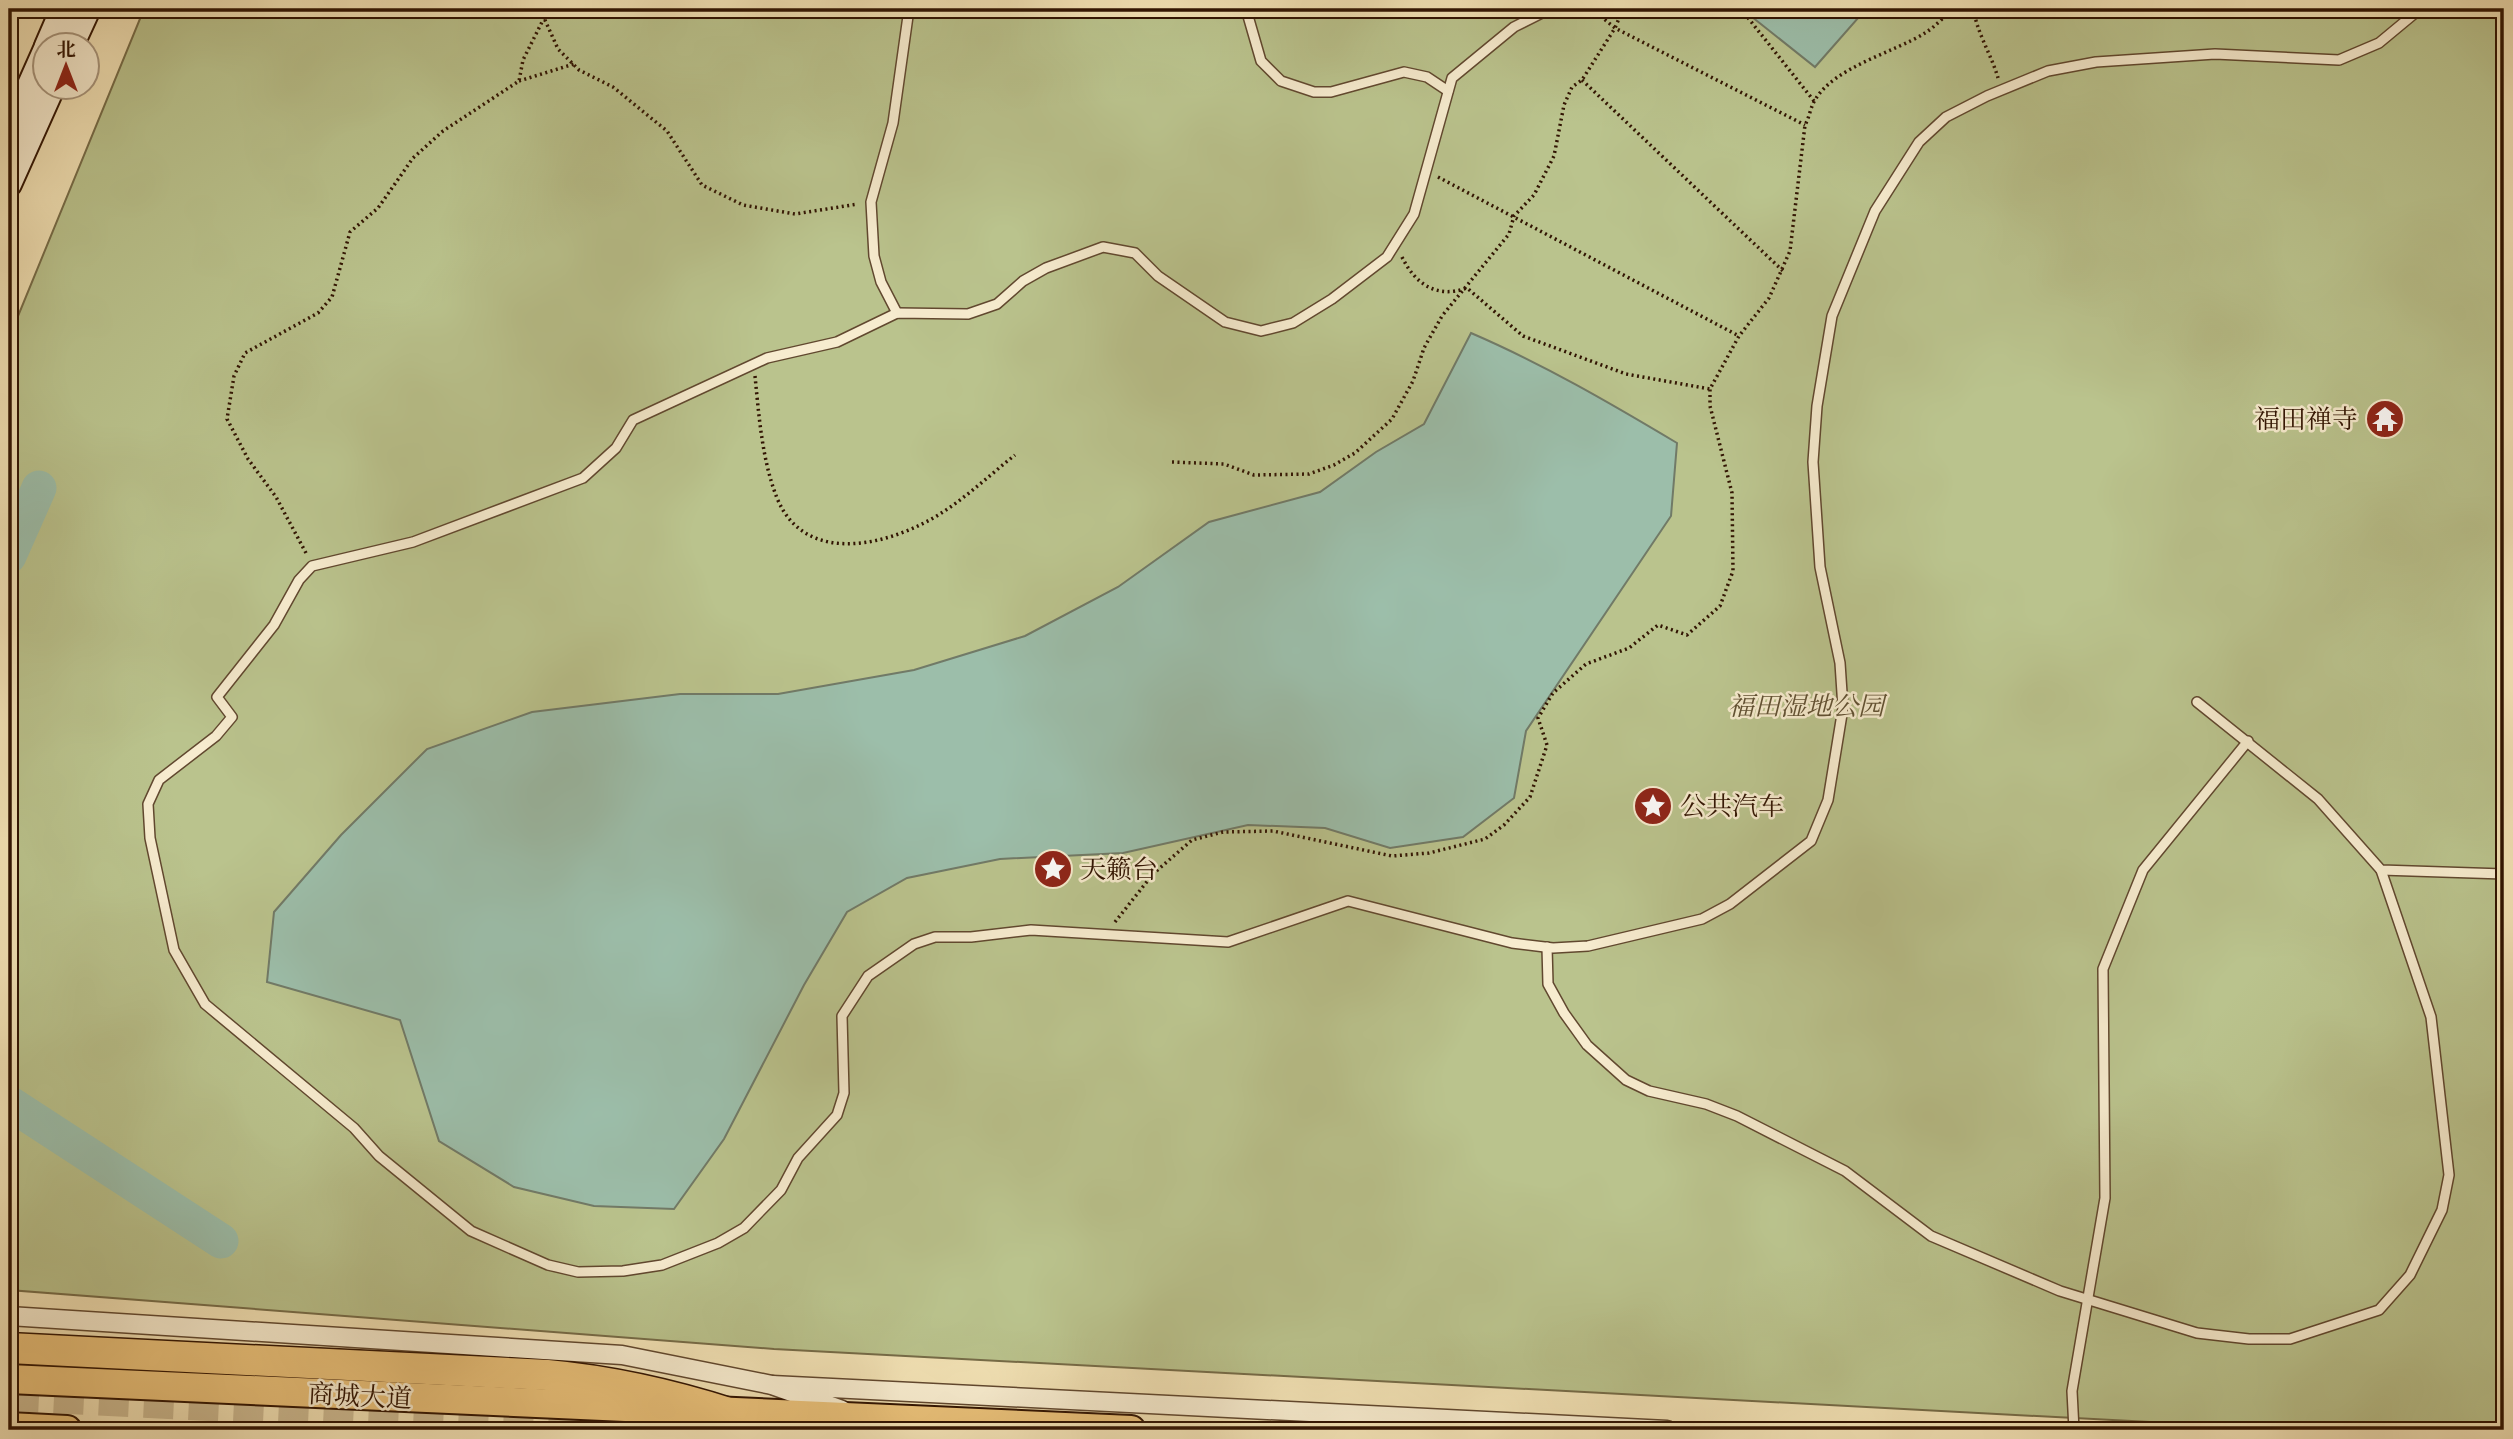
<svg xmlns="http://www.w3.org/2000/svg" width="2513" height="1439" viewBox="0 0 2513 1439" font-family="'IM FELL Great Primer','Noto Serif SC',serif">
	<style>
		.green { fill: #bac38d; stroke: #766c48; stroke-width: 2 }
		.water { fill: #9cbeaa; stroke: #717a67; stroke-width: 2 }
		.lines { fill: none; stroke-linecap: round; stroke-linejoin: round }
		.river { stroke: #9cbeaa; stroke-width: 35 }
		.trunk-tunnel { stroke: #cbb991; stroke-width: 30; stroke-dasharray: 30 15; stroke-linecap: butt }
		.service-casing { stroke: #61482f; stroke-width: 12 }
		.minor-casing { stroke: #61482f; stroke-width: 21 }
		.secondary-casing { stroke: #311402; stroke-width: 28 }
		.primary-casing { stroke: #311402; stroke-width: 32 }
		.trunk-casing { stroke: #311402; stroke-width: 33 }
		.path { stroke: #311402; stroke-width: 3.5; stroke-dasharray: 2 3.5; stroke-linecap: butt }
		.service { stroke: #f7eccf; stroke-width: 9 }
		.minor { stroke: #f7eccf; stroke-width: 18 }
		.secondary { stroke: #f7eccf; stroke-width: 24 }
		.primary { stroke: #e9c17a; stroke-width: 28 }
		.trunk { stroke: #e9c17a; stroke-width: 30 }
		.labels { text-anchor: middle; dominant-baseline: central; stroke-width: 5; stroke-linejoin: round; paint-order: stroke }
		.poi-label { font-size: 26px; fill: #311402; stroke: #f7eccf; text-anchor: start }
		.park-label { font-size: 26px; font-style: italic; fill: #615133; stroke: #f7eccf }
		.street-label { font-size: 26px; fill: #311402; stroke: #f7eccf }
	</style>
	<rect width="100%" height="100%" fill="#f2e2b5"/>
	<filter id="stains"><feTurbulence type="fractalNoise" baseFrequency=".00286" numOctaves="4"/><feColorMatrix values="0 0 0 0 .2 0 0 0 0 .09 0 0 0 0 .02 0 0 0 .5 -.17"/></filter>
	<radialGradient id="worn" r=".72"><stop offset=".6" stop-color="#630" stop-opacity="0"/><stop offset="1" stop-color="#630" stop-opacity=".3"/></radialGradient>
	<polygon class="green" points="144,9 2504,9 2504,1430 2300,1430 774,1349 9,1290 9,338"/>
	<g class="water">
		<polygon points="1742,9 1877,9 1858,18 1815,67"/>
		<path d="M1471,333C1543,364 1610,403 1677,443L1671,516L1526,731L1514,798L1463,837L1390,848L1325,828L1248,825L1123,853L1000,859L907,878L847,912L804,985L724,1139L674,1209L594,1206L514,1187L439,1141L400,1020L267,982L274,912L341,835L427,749L532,712L680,694H778L914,670L1025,636L1118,587L1209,522L1320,492L1376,452L1424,424Z"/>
	</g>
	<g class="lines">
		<g class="river">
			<polyline points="9,556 39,488"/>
			<polyline points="9,1103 221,1241"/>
		</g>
		<polyline class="trunk-tunnel" points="9,1396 690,1430"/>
		<defs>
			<g id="service">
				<polyline points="1246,9 1261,61 1281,81 1314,92 1331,92 1404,72 1427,77 1448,91"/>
				<polyline points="1550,9 1514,27 1452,78 1414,214 1387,257 1332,299 1293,323 1261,331 1225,322 1158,276 1135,253 1103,247 1046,268 1023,281 997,304 968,314 897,313 837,342 767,358 633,420 616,448 583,478 413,542 312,566 299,580 274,625 217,697 232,717 216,736 159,780 148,804 150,838 174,950 205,1004 354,1128 379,1156 471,1231 548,1265 578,1272 623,1271 662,1265 718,1243 744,1228 781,1190 798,1158 837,1115 844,1093 842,1016 868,976 914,944 935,937 971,937 1031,930 1228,942 1348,901 1512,943 1553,948 1588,946 1702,919 1730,904 1811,841 1828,800 1843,708 1840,663 1820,567 1813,462 1817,406 1832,316 1875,211 1919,142 1946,117 1987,96 2048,71 2096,62 2215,54 2339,60 2379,43 2420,9"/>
				<polyline points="897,313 881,282 874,256 871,202 893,123 909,9"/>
				<polyline points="2197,702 2318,799 2381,870 2504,874"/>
				<polyline points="1547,947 1548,984 1564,1013 1587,1045 1626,1080 1649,1091 1706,1104 1737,1116 1845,1171 1931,1236 2060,1291 2197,1333 2249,1339 2290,1339 2379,1310 2410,1275 2442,1210 2449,1175 2431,1017 2381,870"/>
				<polyline points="2074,1430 2072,1391 2105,1198 2103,969 2143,870 2248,741"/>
			</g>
			<g id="minor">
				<polyline points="9,1316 622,1355 772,1385 842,1410"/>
				<polyline points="772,1385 1667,1430"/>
			</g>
			<g id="secondary">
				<polyline points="47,46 63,9"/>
				<polyline points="71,46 88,9"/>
				<polyline points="9,132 46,49"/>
				<polyline points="9,184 52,88"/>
			</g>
			<g id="primary">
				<polyline points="9,1379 1131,1430"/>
				<polyline points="9,1427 67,1430"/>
			</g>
			<path id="trunk" d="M9,1348L547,1375C612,1381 670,1394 732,1414"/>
		</defs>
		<use href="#service" class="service-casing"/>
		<use href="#minor" class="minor-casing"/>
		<use href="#secondary" class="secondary-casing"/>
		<use href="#primary" class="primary-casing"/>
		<use href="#trunk" class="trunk-casing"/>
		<g class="path">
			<polyline points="545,9 544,18 558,49 579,70 613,87 667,131 702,185 743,205 795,214 858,204"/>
			<polyline points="1592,9 1615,28 1805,125"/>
			<polyline points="1741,9 1814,101"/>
			<path d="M1974,9C1975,29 1992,56 1998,78"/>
			<polyline points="1582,80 1783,271"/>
			<polyline points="519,81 574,64"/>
			<polyline points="1438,177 1739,336"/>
			<path d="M1402,257C1415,284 1437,299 1467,288L1523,336L1626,374L1710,389"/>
			<path d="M755,376C759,416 762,460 777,498C806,569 894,544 943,512C969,495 991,474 1015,455"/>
			<polyline points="1172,462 1224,464 1254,475 1309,474 1334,465 1355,453 1392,419 1413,381 1424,348 1442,316 1509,234 1514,216 1534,195 1554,156 1564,105 1572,87 1582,80 1615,28 1623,9"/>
			<polyline points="306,553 276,497 248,459 227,419 234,376 245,353 318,313 332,297 350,232 378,208 413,158 443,131 519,81 523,60 544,18"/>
			<path d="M1115,922L1153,874L1192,840L1223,832L1273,831L1392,856L1429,853L1485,839L1504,825L1530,797L1547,745L1538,718L1553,693L1586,664L1629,648L1658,625L1687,635L1720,606L1733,571L1732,493L1710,406V389L1739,336L1769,298L1790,251L1805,125C1810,116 1810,108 1815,100C1834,67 1895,52 1925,33C1935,27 1944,16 1954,9"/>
		</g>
		<use href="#service" class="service"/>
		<use href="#minor" class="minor"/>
		<use href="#secondary" class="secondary"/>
		<use href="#primary" class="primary"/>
		<use href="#trunk" class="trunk"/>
	</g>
	<defs>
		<symbol id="temple-disc" viewBox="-11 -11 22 22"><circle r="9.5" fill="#8f2418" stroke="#f7eccf"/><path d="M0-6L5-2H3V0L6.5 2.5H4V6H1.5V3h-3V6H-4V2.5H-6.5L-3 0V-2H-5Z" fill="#fff"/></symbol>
		<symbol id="sight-disc" viewBox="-11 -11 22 22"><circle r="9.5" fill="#8f2418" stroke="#f7eccf"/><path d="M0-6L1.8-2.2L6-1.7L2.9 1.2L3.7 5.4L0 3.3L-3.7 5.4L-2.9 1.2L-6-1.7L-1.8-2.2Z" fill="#fff"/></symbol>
	</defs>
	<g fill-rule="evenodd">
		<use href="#temple-disc" x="2363" y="397" width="44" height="44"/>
		<use href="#sight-disc" x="1631" y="784" width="44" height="44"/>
		<use href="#sight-disc" x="1031" y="847" width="44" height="44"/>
	</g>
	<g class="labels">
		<g class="poi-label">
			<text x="2358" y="419" text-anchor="end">福田禅寺</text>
			<text x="1680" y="806">公共汽车</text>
			<text x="1080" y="869">天籁台</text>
		</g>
		<g class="park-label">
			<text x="1806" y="706">福田湿地公园</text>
		</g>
		<g class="street-label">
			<text transform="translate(360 1396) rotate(3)">商城大道</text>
		</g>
	</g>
	<rect width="2513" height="1439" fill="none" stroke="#f2e2b5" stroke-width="35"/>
	<rect x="10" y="10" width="2492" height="1418" fill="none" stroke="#311402" stroke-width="3.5"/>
	<rect x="18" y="18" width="2478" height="1404" fill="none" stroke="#311402" stroke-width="2"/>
	<g transform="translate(66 66)"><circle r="33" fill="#f7eccf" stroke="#a8967d" stroke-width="2"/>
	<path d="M0-5L12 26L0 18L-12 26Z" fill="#8f2418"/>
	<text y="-10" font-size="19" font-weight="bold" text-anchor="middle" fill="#311402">北</text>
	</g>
	<rect width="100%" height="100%" filter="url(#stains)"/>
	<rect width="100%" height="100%" fill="url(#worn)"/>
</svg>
